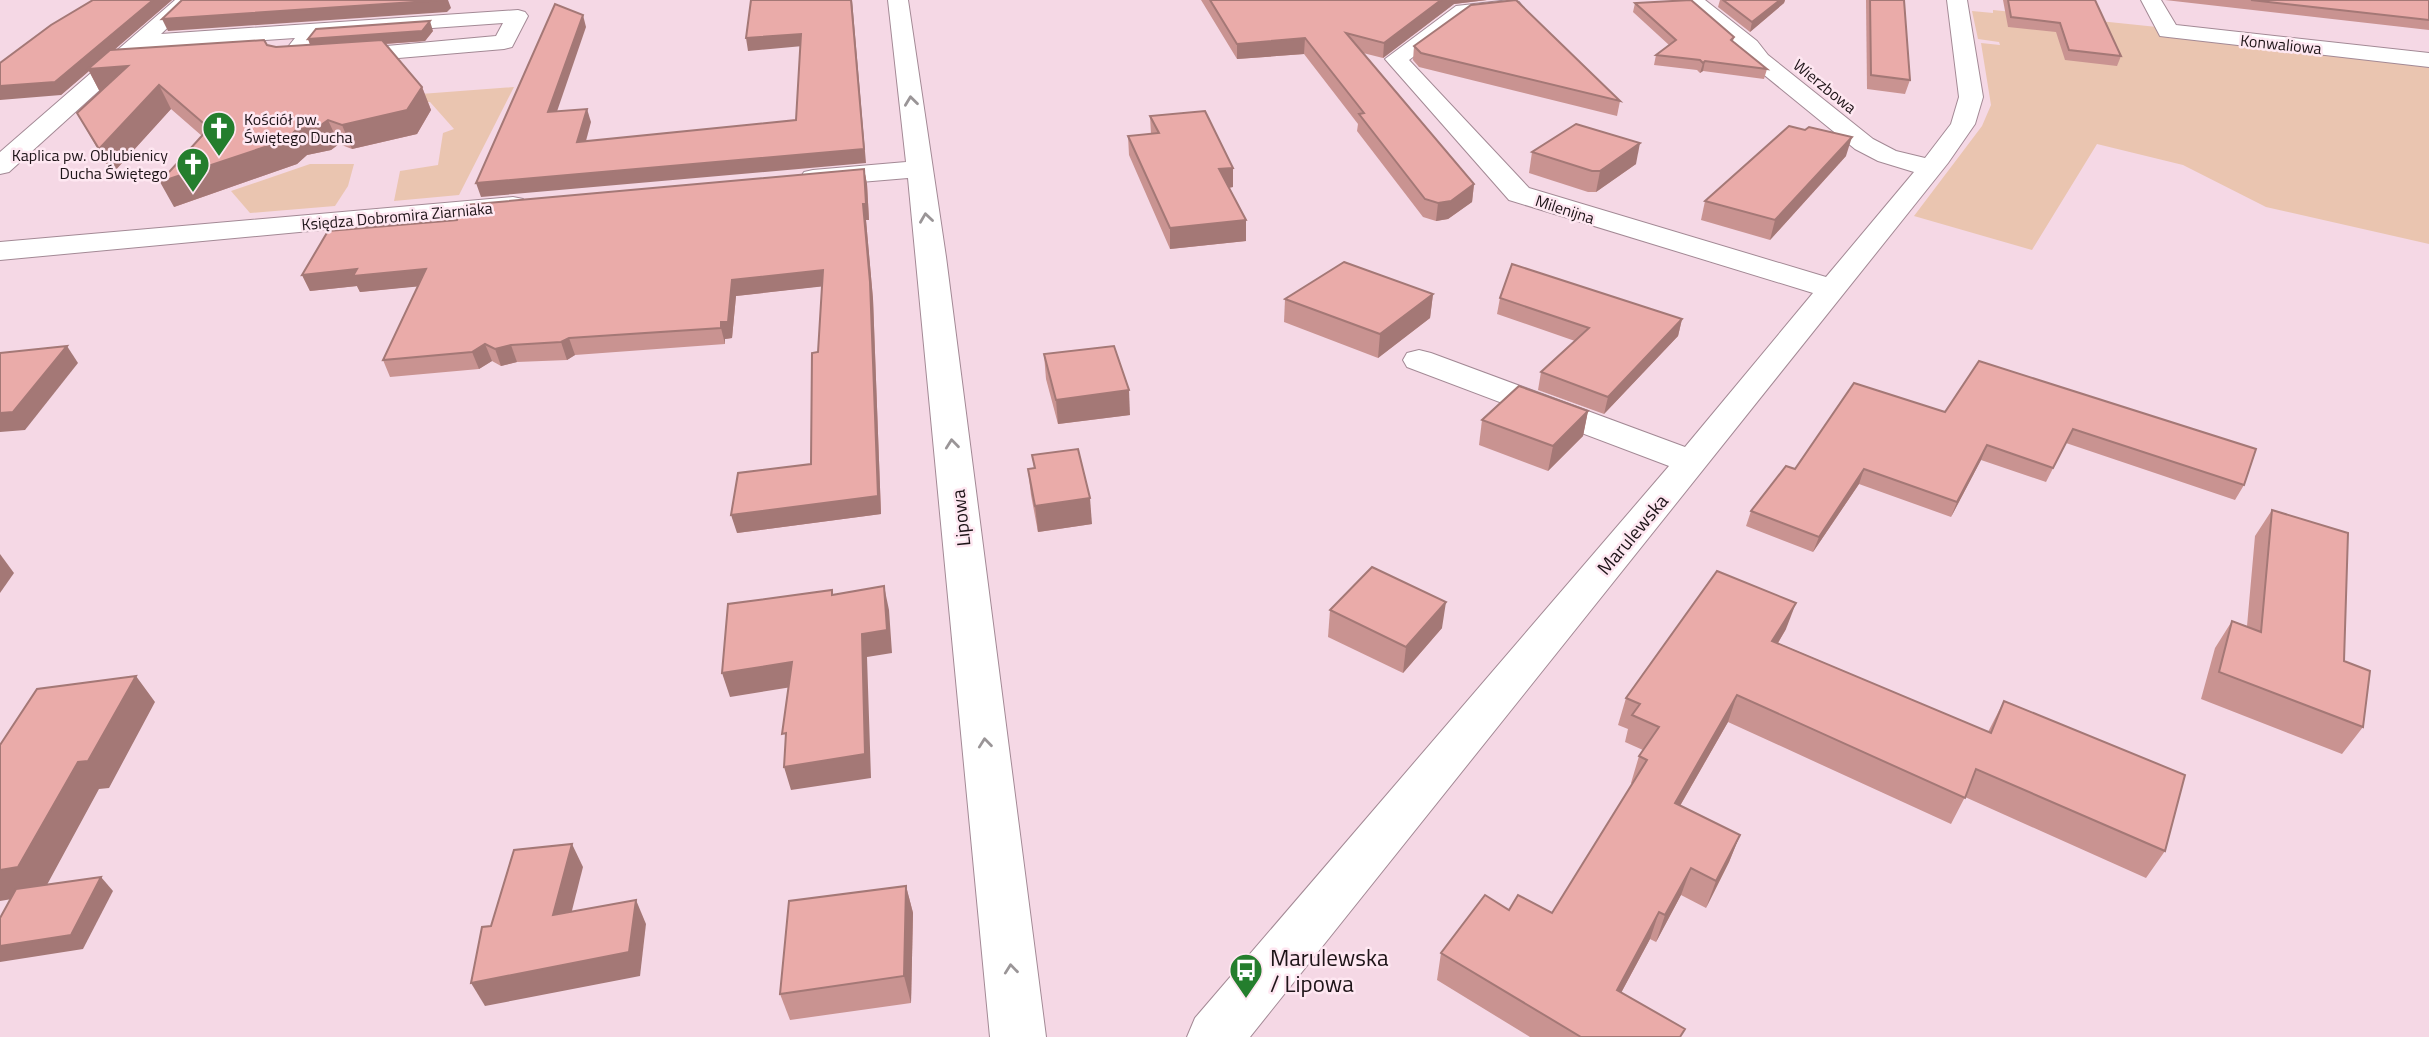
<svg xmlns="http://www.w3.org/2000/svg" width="2429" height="1037" viewBox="0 0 2429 1037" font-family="'Titillium Web',sans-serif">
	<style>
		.green { fill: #eac5b0 }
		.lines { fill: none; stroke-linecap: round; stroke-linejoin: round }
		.minor-casing { stroke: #a38995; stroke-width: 2 }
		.minor { fill: #fff; fill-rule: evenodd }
		.wall { fill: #c99391 }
		.shaded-wall { fill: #a47876 }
		.building { fill: #eaaba9; stroke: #a47876; stroke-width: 2 }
		.oneway { stroke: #9a9597 }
		.labels { text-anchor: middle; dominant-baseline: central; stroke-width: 5; stroke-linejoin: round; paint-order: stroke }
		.far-street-label { font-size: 16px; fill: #1e1418; stroke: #fee7f1 }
		.far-poi-label { font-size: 16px; fill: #1e1418; stroke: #fee7f1; text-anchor: start }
		.street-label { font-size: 19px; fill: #1e1418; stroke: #fee7f1 }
		.near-poi-label { font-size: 23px; fill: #1e1418; stroke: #fee7f1; text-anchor: start }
	</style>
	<rect width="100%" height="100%" fill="#f5d8e5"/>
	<g class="green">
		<polygon points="1993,10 2157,27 2429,65 2429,244 2266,207 2183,165 2097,144 2032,250 1914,216 1982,126 1991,105 1981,43 2000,45 1999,42 1978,39 1972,11 1993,13"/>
		<polygon points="514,87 459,195 394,201 400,171 438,165 443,133 454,129 430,102 398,106 394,96"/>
		<polygon points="310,164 354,164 348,186 335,206 250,213 231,191"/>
	</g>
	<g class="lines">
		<defs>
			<g id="minor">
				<path d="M175,0H197L161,34L518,10L525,12L528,16L512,47L504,49L340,63L332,61L329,56L332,51L496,36L503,23L319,36C310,47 306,57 290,53L287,48L295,38L146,48L9,172L0,174V152Z"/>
				<polygon points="888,0 908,0 946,257 1046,1037 990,1037 908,178 813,186 804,184 800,178 804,172 813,170 906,162"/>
				<polygon points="1510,0 1519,2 1522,6 1519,10 1468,16 1409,60 1529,188 1826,277 1914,172 1878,161 1855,149 1752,65 1741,51 1682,0 1705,0 1757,41 1768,55 1873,139 1896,151 1925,158 1951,124 1959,97 1947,0 1967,0 1983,97 1975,124 1948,163 1250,1037 1187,1037 1195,1018 1669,466 1407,367 1403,360 1407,353 1419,350 1431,353 1685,447 1813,293 1509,200 1385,59 1456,6"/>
				<polygon points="2141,0 2161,0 2176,25 2429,53 2429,67 2168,37 2160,36"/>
				<polygon points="513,197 523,199 527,205 523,211 0,260 0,242"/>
			</g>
		</defs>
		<use href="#minor" class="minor-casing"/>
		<use href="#minor" class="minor"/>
	</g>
	<g class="wall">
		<polygon points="93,0 172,0 114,50 267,45 276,47 310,45 308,39 433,31 425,41 385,44 422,87 431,110 417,134 352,149 339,144 331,150 307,155 297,164 174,207 202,136 171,109 112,174 77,113 100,92 89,71 61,95"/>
		<polygon points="1201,0 1487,0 1454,4 1383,58 1363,53 1474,184 1472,202 1448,219 1436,221 1423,217 1357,131 1358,124 1304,54 1237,59"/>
		<polygon points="1720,0 1785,0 1784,3 1750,32 1718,7"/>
		<polygon points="1866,0 1904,0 1910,80 1905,94 1867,89"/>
		<polygon points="2003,0 2095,0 2121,56 2117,66 2065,60 2056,32 2008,27"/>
		<polygon points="2165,0 2429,0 2429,30"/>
		<polygon points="1635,3 1734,37 1733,41 1767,69 1764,79 1703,71 1700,73 1697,70 1654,65 1656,55 1669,45 1633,12"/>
		<polygon points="1414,46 1620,101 1617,116 1419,67 1413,60"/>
		<polygon points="1150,116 1233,168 1233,187 1229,188 1246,220 1246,241 1170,249 1129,155 1128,136 1151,134"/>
		<polygon points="1532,152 1636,164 1596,192 1588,192 1529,173"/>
		<polygon points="1846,156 1770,240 1701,220 1705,201"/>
		<polygon points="864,169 867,184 869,220 866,220 873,299 881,514 737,533 811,464 822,286 736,296 732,338 725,339 725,344 575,355 567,360 517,362 501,366 492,361 479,369 390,377 383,360 418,286 360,292 357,286 310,291 302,275 457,220"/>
		<polygon points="1433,294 1430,318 1378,358 1284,322 1285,299"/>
		<polygon points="1500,298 1682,319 1678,336 1604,414 1538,390 1541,372 1575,341 1497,314"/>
		<polygon points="1044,354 1130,415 1058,424 1046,379"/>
		<polygon points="1979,361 2244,485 2235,500 2066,443 2046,482 1981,460 1951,517 1859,484 1813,552 1746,526 1751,511 1795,469 1945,412"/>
		<polygon points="1588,411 1583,436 1548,471 1479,445 1482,420"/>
		<polygon points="1032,455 1092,524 1038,532 1031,495 1028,469 1034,468"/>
		<polygon points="2272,510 2344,661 2363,727 2342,754 2201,699 2215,648 2232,621 2247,626 2255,536"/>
		<polygon points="1330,610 1442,628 1403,673 1328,637"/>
		<polygon points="1786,629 1778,643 1988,732 2004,701 2165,851 2146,878 1965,797 1951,824 1728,722 1680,806 1740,835 1729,862 1706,908 1681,895 1656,942 1650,939 1621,993 1681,1037 1530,1037 1437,980 1441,953 1509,910 1552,913 1632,784 1631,783 1639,756 1643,750 1625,742 1628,729 1618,725 1626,698"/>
		<polygon points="906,886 913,913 911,1003 790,1020 780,994"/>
	</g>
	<g class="shaded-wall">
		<polygon points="153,0 172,0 92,69 128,66 100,92 89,71 61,95 0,100 0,86"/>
		<polygon points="444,0 448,0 451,8 447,12 168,31 162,19"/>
		<polygon points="851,0 852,0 866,163 481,197 476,183 864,149"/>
		<polygon points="1441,0 1487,0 1454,4 1383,58 1384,43"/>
		<polygon points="1780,0 1785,0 1784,3 1750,32 1752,22"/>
		<polygon points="583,15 586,27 552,126 548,112"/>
		<polygon points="430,21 433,31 425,41 312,49 308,39"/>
		<polygon points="801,34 803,46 748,51 746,38"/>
		<polygon points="1305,38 1304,54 1237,59 1237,44"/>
		<polygon points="1705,61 1703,71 1700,73 1703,63"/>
		<polygon points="159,85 171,109 112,174 99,149"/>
		<polygon points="422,87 431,110 417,134 352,149 342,125"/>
		<polygon points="587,109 591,122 582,156 577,142"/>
		<polygon points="328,120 339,144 331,150 307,155 297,164 174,207 160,182 296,130"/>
		<polygon points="1852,137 1846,156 1770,240 1775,220"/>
		<polygon points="1640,143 1636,164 1596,192 1600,171"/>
		<polygon points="1233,168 1233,187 1219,189 1219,169"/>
		<polygon points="864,169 867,184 869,220 866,220 873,299 881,514 737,533 731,515 878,496 863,204"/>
		<polygon points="1474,184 1472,202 1448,219 1436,221 1438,203"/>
		<polygon points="1246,220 1246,241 1170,249 1170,228"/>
		<polygon points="357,269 426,269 433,285 360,292 357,286 310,291 302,275"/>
		<polygon points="823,270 826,286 736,296 732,338 725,339 725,344 721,328 721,322 732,280"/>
		<polygon points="1433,294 1430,318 1378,358 1380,334"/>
		<polygon points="1682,319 1678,336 1604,414 1608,397"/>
		<polygon points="569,338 575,355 567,360 561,342"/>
		<polygon points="485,344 492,361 479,369 472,352"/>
		<polygon points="511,345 517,362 501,366 495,349"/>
		<polygon points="67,346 78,363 25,430 0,432 0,413"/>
		<polygon points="1129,390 1130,415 1058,424 1056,400"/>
		<polygon points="1588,411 1583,436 1548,471 1553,446"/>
		<polygon points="1987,445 1981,460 1951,517 1957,502"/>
		<polygon points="1864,469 1859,484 1813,552 1819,537"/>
		<polygon points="1090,498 1092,524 1038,532 1035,506"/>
		<polygon points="0,554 14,573 0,593"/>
		<polygon points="884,586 889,610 892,653 867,657 871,778 791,790 784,767 862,634"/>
		<polygon points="1446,602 1442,628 1403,673 1406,647"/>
		<polygon points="1796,603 1786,629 1763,668 1772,641"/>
		<polygon points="792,662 798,686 730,697 722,673"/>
		<polygon points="136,676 155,702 109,788 99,789 42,894 0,901 0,870 78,762"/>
		<polygon points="1737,695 1728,722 1666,830 1675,803"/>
		<polygon points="1740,835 1729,862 1706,908 1716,881"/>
		<polygon points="572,844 583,867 565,938 553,915"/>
		<polygon points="1691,868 1681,895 1656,942 1665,915"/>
		<polygon points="101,877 113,891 83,949 0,962 0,946"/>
		<polygon points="906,886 913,913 911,1003 904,976"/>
		<polygon points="636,900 646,924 640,976 485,1006 471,983"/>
		<polygon points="1659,912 1650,939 1608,1017 1617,990"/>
	</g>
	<g class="building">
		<polygon points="93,0 153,0 55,82 0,86 0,63 51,25"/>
		<polygon points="182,0 444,0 162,19"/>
		<polygon points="751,0 851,0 864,149 476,183 555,4 583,15 548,112 587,109 577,142 796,120 801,34 746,38"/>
		<polygon points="1210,0 1441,0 1384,43 1346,33 1474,184 1451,201 1438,203 1425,199 1359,114 1364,113 1305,38 1237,44"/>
		<polygon points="1516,0 1620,101 1421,53 1414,46 1471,5"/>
		<polygon points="1691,0 1734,37 1731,40 1767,69 1705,61 1703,63 1700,60 1656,55 1676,40 1635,3"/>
		<polygon points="1723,0 1780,0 1752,22"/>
		<polygon points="1870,0 1904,0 1910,80 1871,75"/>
		<polygon points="2008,0 2095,0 2121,56 2069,50 2060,23 2011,17"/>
		<polygon points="2251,0 2429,0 2429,20"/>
		<polygon points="430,21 422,31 308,39 316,29"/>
		<polygon points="264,40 267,45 276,47 382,40 422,87 407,110 342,125 328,120 321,125 296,130 286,140 160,182 209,128 159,85 99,149 77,113 128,66 88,69 110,50"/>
		<polygon points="1205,111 1233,168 1219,169 1246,220 1170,228 1128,136 1159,133 1150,116"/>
		<polygon points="1576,124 1640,143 1600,171 1592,171 1532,152"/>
		<polygon points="1789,126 1805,130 1809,127 1852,137 1775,220 1705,201"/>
		<polygon points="864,169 866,204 863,204 870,282 878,496 731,515 738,473 811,464 812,353 818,352 823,270 732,280 728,322 721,322 721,328 569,338 561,342 511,345 495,349 485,344 472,352 383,360 426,269 353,276 357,269 302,275 328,231 457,220 465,205"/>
		<polygon points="1344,262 1433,294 1380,334 1285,299"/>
		<polygon points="1512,264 1682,319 1608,397 1541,372 1589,328 1500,298"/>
		<polygon points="67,346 13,412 0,413 0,353"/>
		<polygon points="1114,346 1129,390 1056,400 1044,354"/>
		<polygon points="1979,361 2256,449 2244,485 2073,429 2053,468 1987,445 1957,502 1864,469 1819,537 1751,511 1786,466 1795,469 1854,383 1945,412"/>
		<polygon points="1519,386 1588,411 1553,446 1482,420"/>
		<polygon points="1078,449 1090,498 1035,506 1028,469 1035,468 1032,455"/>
		<polygon points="2272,510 2348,533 2344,661 2370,671 2363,727 2219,672 2232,621 2261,632"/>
		<polygon points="1372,567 1446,602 1406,647 1330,610"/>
		<polygon points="1717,571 1796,603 1772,641 1991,733 2004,701 2185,775 2165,851 1976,769 1965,798 1737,695 1675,803 1740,835 1716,881 1691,868 1665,915 1659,912 1617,990 1685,1029 1680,1037 1581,1037 1441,953 1485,895 1509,910 1518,895 1552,913 1647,760 1639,756 1659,727 1632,715 1640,704 1626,698"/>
		<polygon points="884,586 887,630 862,634 865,754 784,767 786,733 782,734 792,662 722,673 728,604 832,590 832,595"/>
		<polygon points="136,676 88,761 78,762 18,867 0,870 0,745 37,689"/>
		<polygon points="572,844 553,915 636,900 629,952 471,983 482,927 491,926 514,850"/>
		<polygon points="101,877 71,935 0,946 0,918 16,889"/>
		<polygon points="906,886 904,976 780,994 789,901"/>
	</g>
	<defs><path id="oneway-chevron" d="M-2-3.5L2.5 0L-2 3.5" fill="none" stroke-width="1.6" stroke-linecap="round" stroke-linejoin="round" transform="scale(1.75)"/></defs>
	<g class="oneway">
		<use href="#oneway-chevron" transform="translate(911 101) rotate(-97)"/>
		<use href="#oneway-chevron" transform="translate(926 218) rotate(-98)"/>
		<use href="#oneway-chevron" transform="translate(952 444) rotate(-96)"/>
		<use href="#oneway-chevron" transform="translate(985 743) rotate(-96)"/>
		<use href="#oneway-chevron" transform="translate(1011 969) rotate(-96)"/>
	</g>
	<defs>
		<symbol id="church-pin" viewBox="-11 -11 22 30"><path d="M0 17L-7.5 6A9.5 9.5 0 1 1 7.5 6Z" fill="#247e2d" stroke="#fee7f1"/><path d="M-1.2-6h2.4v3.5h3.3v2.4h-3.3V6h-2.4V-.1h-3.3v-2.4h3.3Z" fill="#fff"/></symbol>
		<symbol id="bus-pin" viewBox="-11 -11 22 30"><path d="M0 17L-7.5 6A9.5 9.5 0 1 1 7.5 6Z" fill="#247e2d" stroke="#fee7f1"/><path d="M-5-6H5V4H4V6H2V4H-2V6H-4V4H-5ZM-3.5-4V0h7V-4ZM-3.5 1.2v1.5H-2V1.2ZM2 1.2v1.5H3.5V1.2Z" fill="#fff"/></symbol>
	</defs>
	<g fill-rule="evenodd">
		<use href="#church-pin" x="200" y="109" width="38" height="52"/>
		<use href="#church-pin" x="174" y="145" width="38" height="52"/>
		<use href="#bus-pin" x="1227" y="951" width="38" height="52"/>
	</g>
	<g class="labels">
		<g class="far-street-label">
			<text transform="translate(2281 44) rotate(6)">Konwaliowa</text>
			<text transform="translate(1825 86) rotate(39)">Wierzbowa</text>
			<text transform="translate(1565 209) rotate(18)">Milenijna</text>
			<text transform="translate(397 216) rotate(-5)">Księdza Dobromira Ziarniaka</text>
		</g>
		<g class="far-poi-label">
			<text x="244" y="119">Kościół pw.<tspan x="244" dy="18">Świętego Ducha</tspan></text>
			<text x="168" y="155" text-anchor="end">Kaplica pw. Oblubienicy<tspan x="168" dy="18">Ducha Świętego</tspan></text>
		</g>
		<g class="street-label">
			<text transform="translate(960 518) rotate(-96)">Lipowa</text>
			<text transform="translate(1632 534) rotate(-50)">Marulewska</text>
		</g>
		<g class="near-poi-label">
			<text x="1270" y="957">Marulewska<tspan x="1270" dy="26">/ Lipowa</tspan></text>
		</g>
	</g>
</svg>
